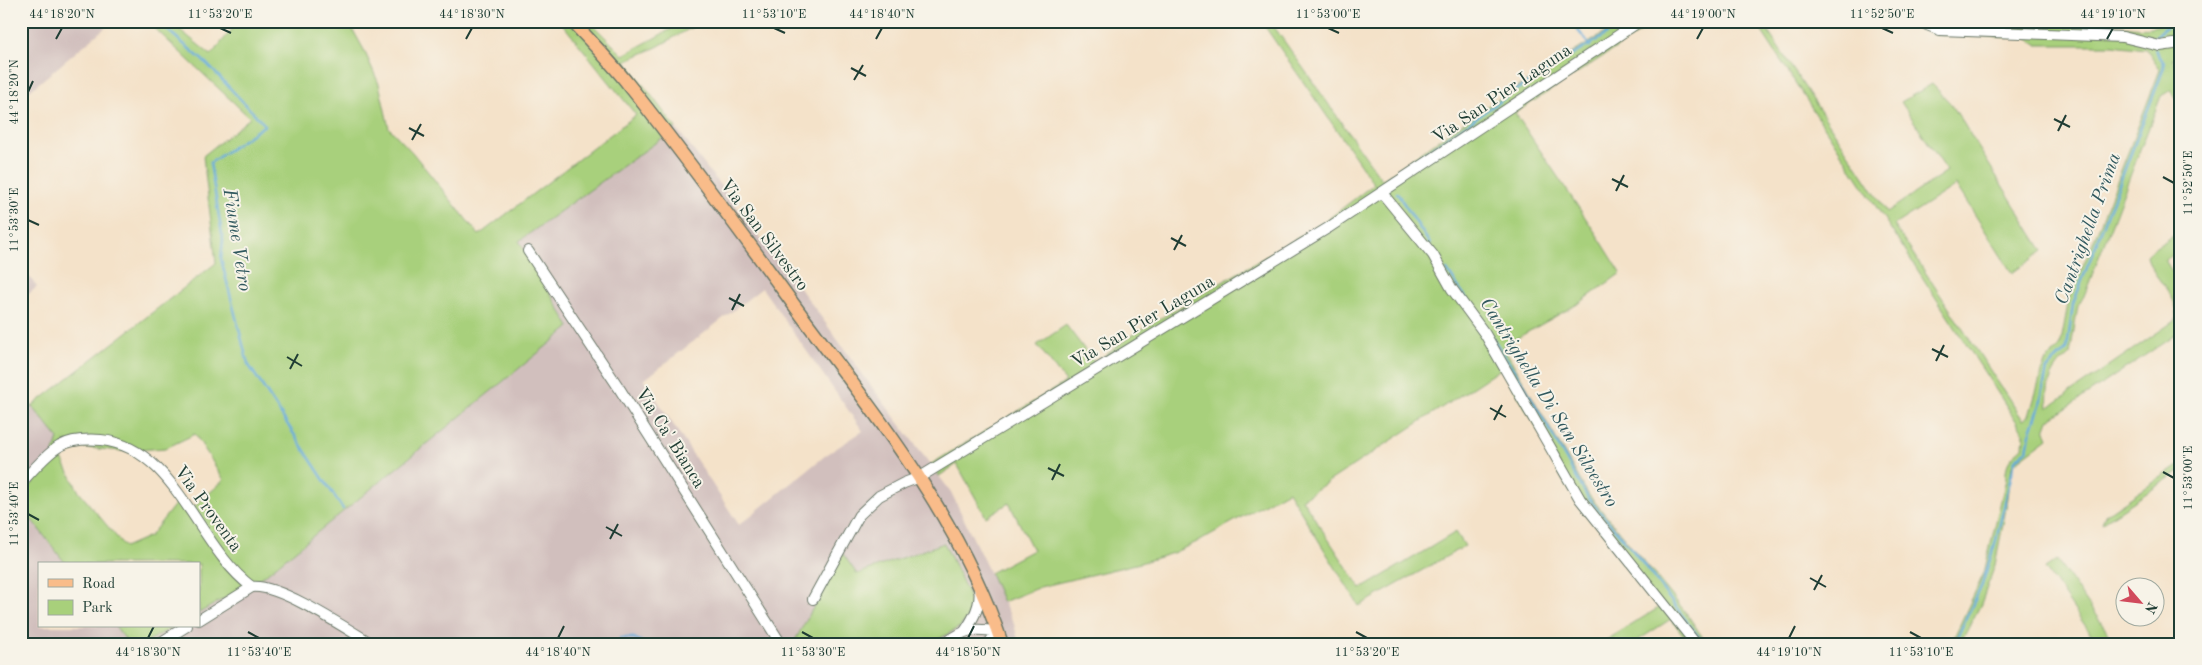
<svg xmlns="http://www.w3.org/2000/svg" width="2202" height="665" viewBox="0 0 2202 665" font-family="'Old Standard TT',serif">
	<style>
		.industrial { fill: #d1bfbd; fill-rule: evenodd }
		.green { fill: #a8d07b; stroke: #648658; fill-rule: evenodd }
		.lines { fill: none; stroke-linecap: round; stroke-linejoin: round }
		.stream { stroke: #63aada; stroke-width: 2.5 }
		.minor-casing { stroke: #6a7768; stroke-width: 12 }
		.major-casing { stroke: #6a7768; stroke-width: 15 }
		.minor { stroke: #fff; stroke-width: 10 }
		.major { stroke: #f9bc8a; stroke-width: 12 }
		.ticks { fill: none; stroke: #1f3d34; stroke-width: 2 }
		.labels { text-anchor: middle; dominant-baseline: central; stroke-width: 4; stroke-linejoin: round; paint-order: stroke }
		.street-label { font-size: 18px; fill: #1f3d34; stroke: #f7f3e8 }
		.water-label { font-size: 19px; font-style: italic; fill: #30585e; stroke: #f7f3e8 }
		.neatline { fill: none; stroke: #1f3d34; stroke-width: 2 }
		.ticks-label { font-size: 12px; text-anchor: middle; fill: #1f3d34 }
	</style>
	<rect width="100%" height="100%" fill="#f7f3e8"/>
	<filter id="ink" filterUnits="userSpaceOnUse"><feTurbulence type="fractalNoise" baseFrequency=".02" numOctaves="2"/><feDisplacementMap in="SourceGraphic" scale="10" xChannelSelector="R" yChannelSelector="G"/><feConvolveMatrix kernelMatrix="1 2 1 2 8 2 1 2 1" color-interpolation-filters="sRGB"/></filter>
	<filter id="wash" filterUnits="userSpaceOnUse"><feTurbulence type="fractalNoise" baseFrequency=".0096" numOctaves="4" result="noise"/><feDisplacementMap in="SourceGraphic" scale="20" xChannelSelector="R" yChannelSelector="G"/><feGaussianBlur stdDeviation="1.12" result="paint"/><feColorMatrix in="noise" values="0 0 0 0 0 0 0 0 0 0 0 0 0 0 0 0 0 1.4 0 .05"/><feComposite in="paint" operator="in"/></filter>
	<g filter="url(#wash)">
		<rect width="100%" height="100%" fill="#f4e2c9"/>
		<g class="industrial">
			<polygon points="21,21 113,21 21,98"/>
			<path d="M676,128L808,299L869,383L951,492L1014,624L1019,644H930L960,627L944,543L857,574L842,555L793,644H143L175,626H199V613L265,575L570,327L519,241ZM762,288L863,431L826,455L739,525L644,380Z"/>
			<polygon points="21,266 37,287 21,300"/>
			<polygon points="21,393 59,438 51,462 21,497"/>
			<polygon points="21,506 66,564 39,564 39,626 115,626 129,644 21,644"/>
		</g>
		<g class="green">
			<path d="M147,21H169L211,55L239,21H348L364,50L379,84L389,128L412,152L479,235L636,115L560,21H589L623,55L686,21H703L657,47L625,61L676,128L519,241L570,327L265,575L199,613V564H66L21,506V497L51,462L58,438L32,406L216,263L203,156L250,118ZM195,434L224,480L186,514L177,502L150,536L125,547L79,492L60,455L77,447L123,451L166,448Z"/>
			<polygon points="1261,21 1270,21 1382,180 1481,110 1624,21 1658,21 1515,113 1601,241 1621,273 1581,302 1503,346 1588,494 1687,614 1707,644 1690,644 1671,619 1632,644 1600,644 1660,607 1641,577 1636,578 1614,543 1589,513 1586,515 1557,471 1561,469 1502,368 1302,499 1361,589 1456,532 1465,546 1359,606 1288,491 1199,541 1173,553 1140,563 1040,587 1003,602 990,573 1033,550 1009,503 986,517 957,464 939,476 931,464 1066,382 1037,345 1066,325 1095,363 1132,335 1323,223 1374,184"/>
			<path d="M1755,21H1761L1887,212L1947,171L1901,102L1932,84L1952,105L2043,251L2012,273L1956,185L1894,225L2023,420L2029,416L2045,362L2060,347L2069,299L2098,230L2160,70L2146,49L2113,45H2038L2027,38L1934,35L1926,31L1918,21C1983,21 2048,22 2114,26C2129,26 2154,32 2166,21H2179L2181,56L2172,59L2181,77V108L2171,90L2161,96L2084,296L2078,306L2070,354C2051,370 2046,384 2048,408L2177,319C2179,293 2151,279 2147,255L2156,247L2181,231V250L2165,260L2181,286V331L2049,420L2045,431L2048,438L2012,465L2008,498L1995,565L1981,604L1960,644H1951L1984,573L2006,479C2005,461 2011,458 2023,447L2024,433Z"/>
			<polygon points="2181,464 2181,470 2102,523 2105,515"/>
			<polygon points="944,543 968,593 971,606 967,618 960,627 930,644 793,644 843,554 857,574"/>
			<polygon points="2057,560 2116,644 2098,644 2045,568"/>
			<polygon points="115,626 175,626 143,644 129,644"/>
		</g>
		<g class="lines">
			<g class="stream">
				<polyline points="157,21 207,64 265,125 210,163 223,240 221,259 248,364 343,509"/>
				<polyline points="1571,21 1590,46"/>
				<polyline points="2154,38 2172,21"/>
				<polyline points="1389,181 1388,179 1516,90 1628,21"/>
				<polyline points="1397,193 1430,244"/>
				<polyline points="1447,270 1524,385 1588,498 1634,552 1704,644"/>
				<polyline points="620,638 634,638 646,644"/>
				<polyline points="1954,644 1982,585 1996,540 2015,460 2027,450 2030,434 2040,405 2047,369 2067,349 2073,304 2163,70 2164,63 2155,49"/>
			</g>
		</g>
	</g>
	<g filter="url(#ink)">
		<g class="lines">
			<defs>
				<g id="minor">
					<polyline points="1924,21 1927,25 1940,30 2123,37 2160,46 2181,43"/>
					<polyline points="1382,193 1433,255 1452,289 1485,334 1580,499 1696,644"/>
					<polyline points="528,251 619,388 781,644"/>
					<path d="M21,483C29,474 50,451 60,446C72,439 87,439 101,440C176,447 197,547 252,587C280,584 347,629 372,644"/>
					<polyline points="813,599 859,515 879,496 904,483 920,477 1328,228 1640,21"/>
					<polyline points="199,620 252,587"/>
					<path d="M965,631C973,619 982,604 979,588"/>
					<polyline points="158,644 187,626"/>
					<path d="M944,644C965,629 973,627 998,632L988,644"/>
				</g>
				<path id="major" d="M572,21C591,42 611,62 628,84C688,159 745,238 802,316C880,421 960,518 1002,644"/>
			</defs>
			<use href="#minor" class="minor-casing"/>
			<use href="#major" class="major-casing"/>
			<use href="#minor" class="minor"/>
			<use href="#major" class="major"/>
		</g>
	</g>
	<path class="ticks" d="M220,28L231,33M774,28L785,33M1328,28L1339,33M1882,28L1893,33M56,39L62,28M466,39L472,28M876,39L882,28M1697,39L1703,28M2107,39L2113,28M851,68L866,76M854,80L863,65M28,92L33,81M2054,119L2070,127M409,128L424,136M2058,131L2066,115M412,140L421,124M2163,177L2174,183M1612,179L1628,187M1616,191L1624,175M28,220L39,225M1171,238L1186,246M1174,250L1182,235M729,298L744,306M732,310L740,294M1932,349L1948,357M287,357L302,366M1936,361L1944,345M290,369L298,354M1490,408L1506,417M1494,420L1502,405M1048,468L1064,476M2163,472L2174,478M1052,480L1060,464M28,514L39,520M606,527L622,536M610,539L618,524M1810,578L1826,587M1814,590L1822,575M248,632L259,638M802,632L813,638M1356,632L1367,638M1910,632L1921,638M148,638L154,626M558,638L564,626M968,638L974,626M1789,638L1795,626"/>
	<g class="labels">
		<g class="street-label">
			<text transform="translate(1502 94) rotate(-34)">Via San Pier Laguna</text>
			<text transform="translate(764 235) rotate(53)">Via San Silvestro</text>
			<text transform="translate(1143 322) rotate(-31)">Via San Pier Laguna</text>
			<text transform="translate(670 438) rotate(58)">Via Ca' Bianca</text>
			<text transform="translate(208 509) rotate(54)">Via Proventa</text>
		</g>
		<g class="water-label">
			<text transform="translate(2089 229) rotate(-70)">Cantrighella Prima</text>
			<text transform="translate(236 240) rotate(81)">Fiume Vetro</text>
			<text transform="translate(1548 403) rotate(58)">Cantrighella Di San Silvestro</text>
		</g>
	</g>
	<rect width="2202" height="665" fill="none" stroke="#f7f3e8" stroke-width="55"/>
	<rect x="38" y="562" width="162" height="65" fill="#f7f3e8" stroke="#a1aaa0"/>
	<rect x="48" y="579" width="25" height="8" fill="#f9bc8a" stroke="#a1aaa0"/>
	<text x="82" y="588" font-size="15" fill="#1f3d34">Road</text>
	<rect x="48" y="600" width="25" height="15" fill="#a8d07b" stroke="#a1aaa0"/>
	<text x="82" y="612" font-size="15" fill="#1f3d34">Park</text>
	<g transform="translate(2140 602) rotate(118)"><circle r="24" fill="#f7f3e8" stroke="#a1aaa0"/>
	<path d="M0-4L9 19L0 12L-9 19Z" fill="#d1495b"/>
	<text y="-8" font-size="14" font-weight="bold" text-anchor="middle" fill="#1f3d34">N</text>
	</g>
	<rect x="28" y="28" width="2146" height="610" class="neatline"/>
	<g class="ticks-label">
		<text x="62" y="18">44°18'20"N</text>
		<text x="220" y="18">11°53'20"E</text>
		<text x="472" y="18">44°18'30"N</text>
		<text x="774" y="18">11°53'10"E</text>
		<text x="882" y="18">44°18'40"N</text>
		<text x="1328" y="18">11°53'00"E</text>
		<text x="1703" y="18">44°19'00"N</text>
		<text x="1882" y="18">11°52'50"E</text>
		<text x="2113" y="18">44°19'10"N</text>
		<text transform="translate(14 92) rotate(-90)" y="4">44°18'20"N</text>
		<text transform="translate(2188 183) rotate(-90)" y="4">11°52'50"E</text>
		<text transform="translate(14 220) rotate(-90)" y="4">11°53'30"E</text>
		<text transform="translate(2188 478) rotate(-90)" y="4">11°53'00"E</text>
		<text transform="translate(14 514) rotate(-90)" y="4">11°53'40"E</text>
		<text x="148" y="656">44°18'30"N</text>
		<text x="259" y="656">11°53'40"E</text>
		<text x="558" y="656">44°18'40"N</text>
		<text x="813" y="656">11°53'30"E</text>
		<text x="968" y="656">44°18'50"N</text>
		<text x="1367" y="656">11°53'20"E</text>
		<text x="1789" y="656">44°19'10"N</text>
		<text x="1921" y="656">11°53'10"E</text>
	</g>
</svg>
